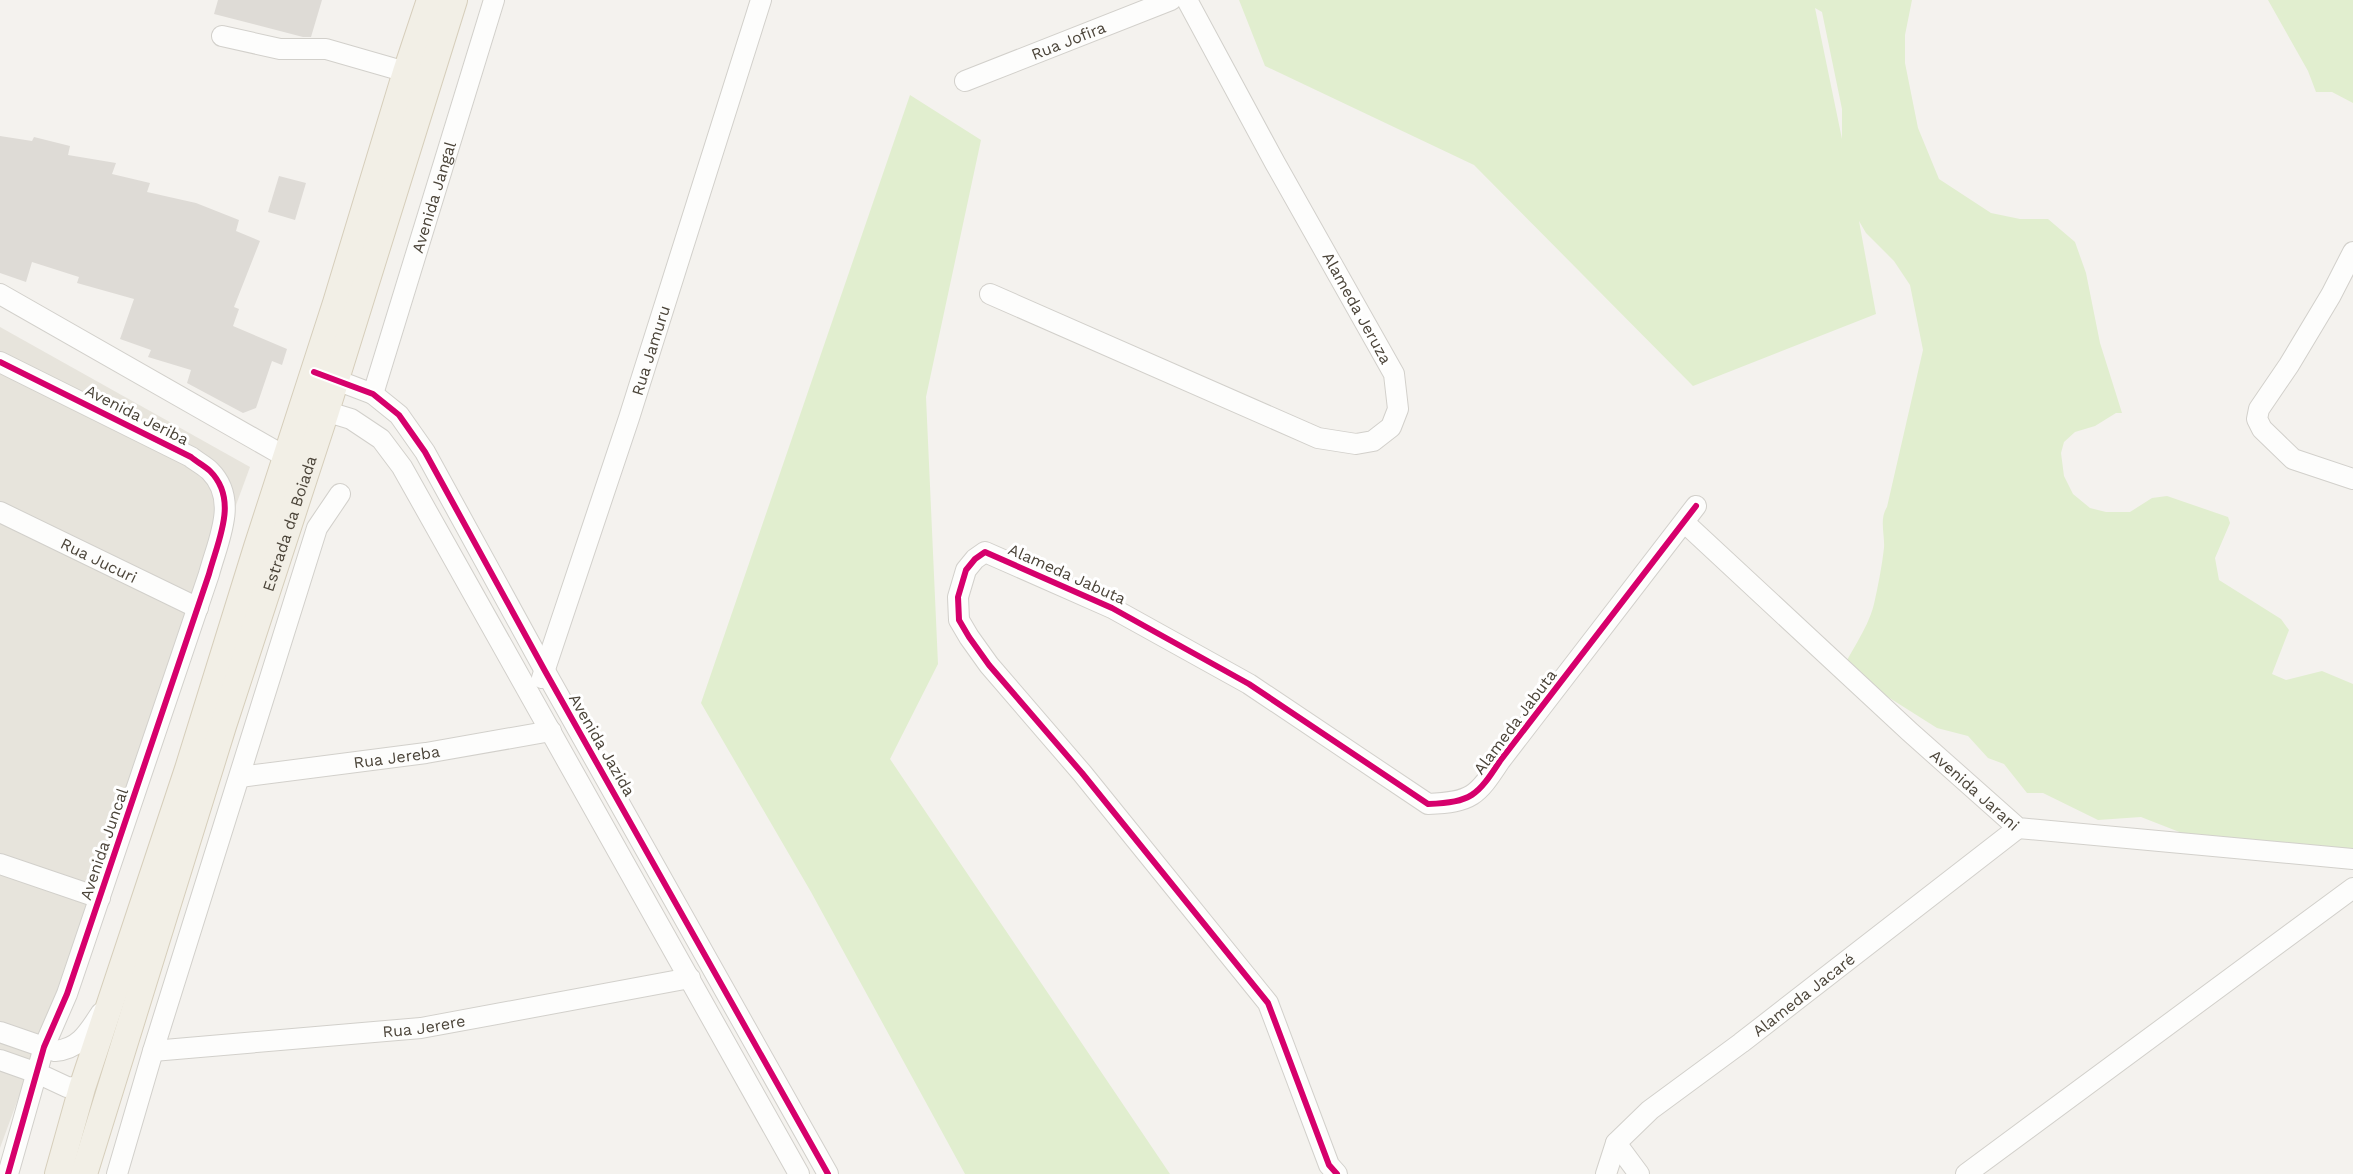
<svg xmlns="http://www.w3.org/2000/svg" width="2353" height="1174" viewBox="0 0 2353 1174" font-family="'Work Sans',sans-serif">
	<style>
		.residential { fill: #e7e4dc }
		.green { fill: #e1eecf; fill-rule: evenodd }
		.building { fill: #dedbd6 }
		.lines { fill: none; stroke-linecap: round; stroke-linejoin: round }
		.minor-casing { stroke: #d2d0cb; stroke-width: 22 }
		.major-casing { stroke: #d6cebb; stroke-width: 28 }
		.minor { stroke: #fdfdfc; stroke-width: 20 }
		.major { stroke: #f2efe6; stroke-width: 26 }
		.cycleway-casing { stroke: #fff; stroke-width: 10 }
		.cycleway { stroke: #d6006c; stroke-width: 6 }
		.labels { text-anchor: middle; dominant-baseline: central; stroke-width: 6; stroke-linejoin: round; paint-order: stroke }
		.street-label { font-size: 16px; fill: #4b4439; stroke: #fff }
	</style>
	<rect width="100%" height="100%" fill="#f4f2ee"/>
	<polygon class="residential" points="0,327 250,467 0,1148"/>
	<g class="green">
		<path d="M1239,0H1912L1905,35V63L1918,128L1939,179L1991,213L2020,219H2048L2075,242L2086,273L2100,343L2122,413H2116L2095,426L2075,432L2064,442L2061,453L2064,476L2073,494L2090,508L2106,512H2130L2152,498L2167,496L2228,517L2230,523L2215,558L2219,580L2281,619L2289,630L2272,674L2286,680L2322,671L2353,684V848L2338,851L2205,842L2141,817L2098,820L2043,793H2027L2004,764L1988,758L1968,736L1937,728L1869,685L1846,679L1838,680C1848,653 1867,632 1874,604C1878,586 1882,566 1884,548C1885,535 1879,519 1887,507L1923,350L1910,285L1894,261L1866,233L1859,221L1876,314L1693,386L1474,165L1265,66ZM1815,8L1822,12L1842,109V139Z"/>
		<polygon points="2268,0 2353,0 2353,103 2332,92 2316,92 2308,71"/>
		<polygon points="910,95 981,140 926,397 938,664 890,759 1170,1174 965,1174 811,892 701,703"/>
	</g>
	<g class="building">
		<polygon points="218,0 322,0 311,37 303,37 214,14"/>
		<polygon points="0,136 32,141 34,137 70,146 68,155 116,163 112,174 150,183 147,192 196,203 239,220 236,231 260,241 234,307 239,309 233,326 287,349 282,365 272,361 256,408 243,413 187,383 191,370 148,357 151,350 120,339 134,299 77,283 79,277 32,262 26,282 0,273"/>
		<polygon points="279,176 306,183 295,220 268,212"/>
	</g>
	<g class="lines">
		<defs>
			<g id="minor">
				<polyline points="222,36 280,49 326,49 406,72"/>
				<path id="s1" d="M965,81L1171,0"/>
				<polyline points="2353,252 2331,295 2289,365 2259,409 2257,419 2262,429 2293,459 2353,479"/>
				<polyline points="0,294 286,457"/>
				<polyline points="990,294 1318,438 1356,444 1373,441 1391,427 1398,409 1394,374 1275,163 1187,0"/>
				<path d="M0,362L191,457C197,462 205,466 210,471C239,500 218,540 209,574L67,994L44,1047L8,1174"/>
				<polyline points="323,375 373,394 399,415 425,452 545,671 828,1174"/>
				<path id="s2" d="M373,394L494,0"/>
				<polyline points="315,408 351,419 381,439 402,467 799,1174"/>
				<path id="s3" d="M0,512L198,608"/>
				<path id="s4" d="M1685,523L1910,732L2018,828L2353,859"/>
				<path id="s5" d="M542,678L629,418L761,0"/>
				<path id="s6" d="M240,777L426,753L551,731"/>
				<polyline points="0,864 100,898"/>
				<path d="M0,1032L55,1051C79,1049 88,1033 101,1013"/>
				<path id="s7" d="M153,1051L421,1028L690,978"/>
				<polyline points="0,1060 37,1073 67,1087 82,1088"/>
				<polyline points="1616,1143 1639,1174"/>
				<polyline points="117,1174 153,1051 317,528 340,494"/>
				<path d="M1337,1174L1329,1165L1268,1003L1082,773L989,665L969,637L959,620L958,597L966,570L975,559L985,552L1112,608L1249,684L1428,804C1472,802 1477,796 1500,761L1696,506"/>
				<path id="s8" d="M1606,1174L1616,1143L1650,1110L1741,1043L2018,828"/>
				<polyline points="1966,1174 2353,888"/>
			</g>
			<g id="major">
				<polyline points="58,1174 82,1088 188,769 257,547 336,303 406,72 430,0"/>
				<path id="s9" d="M84,1174L223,726L326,411L454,0"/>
			</g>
		</defs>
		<use href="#minor" class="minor-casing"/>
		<use href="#major" class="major-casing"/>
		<use href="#minor" class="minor"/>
		<use href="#major" class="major"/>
		<defs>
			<g id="cycleway">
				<path d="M0,362L191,457C197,462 205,466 210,471C239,500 218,540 209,574L67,994L44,1047L8,1174"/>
				<polyline points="314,372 373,394 399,415 425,452 545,671 828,1174"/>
				<path d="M1337,1174L1329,1165L1268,1003L1082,773L989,665L969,637L959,620L958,597L966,570L975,559L985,552L1112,608L1249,684L1428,804C1472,802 1477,796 1500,761L1696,506"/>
			</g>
		</defs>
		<use href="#cycleway" class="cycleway-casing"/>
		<use href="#cycleway" class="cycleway"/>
	</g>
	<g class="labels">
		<g class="street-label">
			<text stroke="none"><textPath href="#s1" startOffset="111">Rua Jofira</textPath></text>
			<text stroke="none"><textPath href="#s2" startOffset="206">Avenida Jangal</textPath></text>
			<text transform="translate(1357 308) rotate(61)">Alameda Jeruza</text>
			<text stroke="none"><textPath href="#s5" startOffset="345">Rua Jamuru</textPath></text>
			<text transform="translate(137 415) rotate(27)">Avenida Jeriba</text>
			<text stroke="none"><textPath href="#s9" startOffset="682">Estrada da Boiada</textPath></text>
			<text stroke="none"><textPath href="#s3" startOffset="110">Rua Jucuri</textPath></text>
			<text transform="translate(1067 574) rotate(24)">Alameda Jabuta</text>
			<text transform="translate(1515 722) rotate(-53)">Alameda Jabuta</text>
			<text transform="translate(602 745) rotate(60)">Avenida Jazida</text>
			<text stroke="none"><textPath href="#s6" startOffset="158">Rua Jereba</textPath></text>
			<text stroke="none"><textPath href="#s4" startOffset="394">Avenida Jarani</textPath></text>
			<text transform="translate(104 844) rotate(-71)">Avenida Juncal</text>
			<text stroke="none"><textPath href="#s8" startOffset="272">Alameda Jacaré</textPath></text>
			<text stroke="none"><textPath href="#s7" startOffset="272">Rua Jerere</textPath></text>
		</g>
	</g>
</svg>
